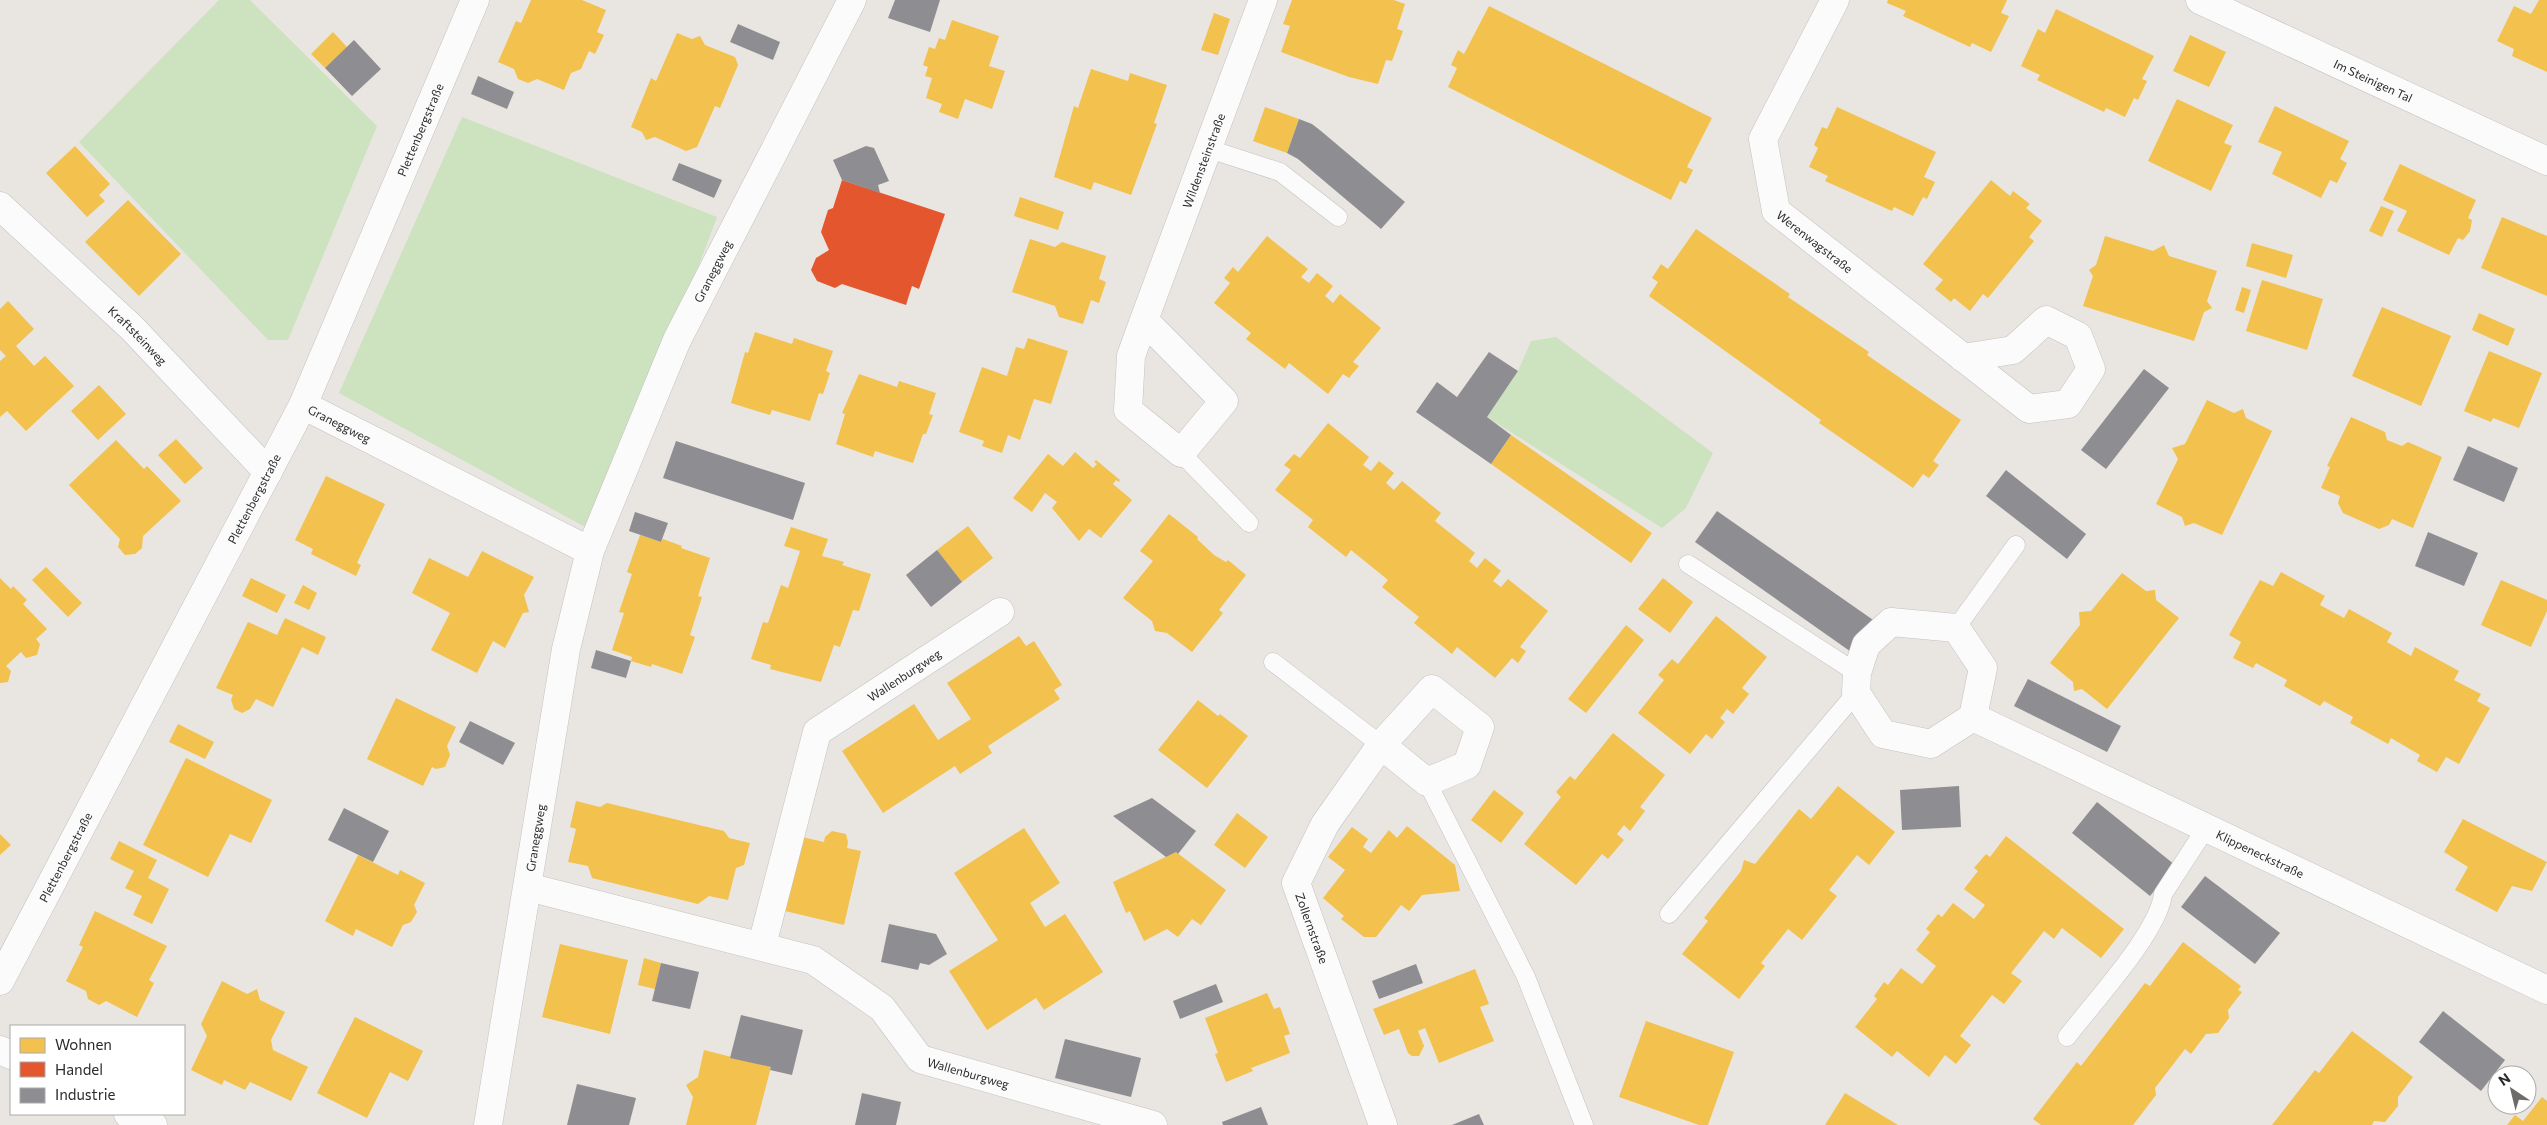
<svg xmlns="http://www.w3.org/2000/svg" width="2547" height="1125" viewBox="0 0 2547 1125" font-family="Commissioner,sans-serif">
	<style>
		.green { fill: #cde2be }
		.homes { fill: #f2c14e }
		.shops { fill: #e4572e }
		.industry { fill: #8d8d92 }
		.lines { fill: none; stroke-linecap: round; stroke-linejoin: round }
		.lane-casing { stroke: #c3c2c2; stroke-width: 19 }
		.street-casing { stroke: #c3c2c2; stroke-width: 29 }
		.lane { stroke: #fcfbfb; stroke-width: 18 }
		.street { stroke: #fcfbfb; stroke-width: 28 }
		.labels { text-anchor: middle; dominant-baseline: central; stroke-width: 5; stroke-linejoin: round; paint-order: stroke }
		.street-label { font-size: 12px; fill: #2b2b2b; stroke: #fff }
	</style>
	<rect width="100%" height="100%" fill="#e9e6e2"/>
	<g class="green">
		<polygon points="219,0 250,0 377,126 288,340 268,340 79,142"/>
		<polygon points="462,117 717,217 598,534 339,393"/>
		<polygon points="1556,337 1713,453 1686,508 1662,528 1487,417 1518,371 1531,341"/>
	</g>
	<g class="homes">
		<polygon points="531,0 582,0 606,10 597,32 604,35 595,54 589,51 581,69 571,73 564,90 537,79 528,83 518,79 514,69 498,62 516,21 521,23"/>
		<polygon points="1292,0 1394,0 1405,4 1397,29 1403,31 1392,61 1386,60 1378,84 1349,77 1281,52 1290,26 1283,24"/>
		<polygon points="1888,0 2007,0 2001,13 2009,16 1991,52 1972,43 1970,47 1903,16 1906,11 1887,3"/>
		<polygon points="2539,0 2547,0 2547,72 2512,56 2514,49 2497,41 2514,6 2531,14"/>
		<polygon points="1489,6 1712,118 1687,167 1693,170 1686,184 1680,181 1671,200 1448,87 1457,68 1451,65 1458,50 1464,54"/>
		<polygon points="2056,9 2154,56 2142,79 2147,81 2138,100 2134,98 2125,117 2106,108 2104,112 2037,80 2040,75 2021,66 2038,29 2045,33"/>
		<polygon points="1214,13 1230,19 1218,55 1201,50"/>
		<polygon points="952,20 999,36 989,66 1005,71 992,109 965,99 958,119 939,112 942,104 926,98 932,78 925,76 928,67 923,65 929,47 935,49 939,38 945,40"/>
		<polygon points="333,32 347,47 325,68 311,54"/>
		<polygon points="677,33 692,39 700,36 705,45 735,57 738,65 720,108 715,106 697,147 686,151 655,137 646,140 642,132 631,127 651,78 656,81"/>
		<polygon points="2190,35 2226,52 2209,87 2173,71"/>
		<polygon points="1091,69 1128,81 1130,73 1167,85 1154,123 1157,124 1131,195 1094,182 1091,190 1054,177 1074,106 1078,108"/>
		<polygon points="2177,99 2233,125 2224,143 2232,146 2211,191 2148,161"/>
		<polygon points="2275,106 2349,141 2340,159 2347,163 2337,183 2330,180 2321,198 2272,174 2282,152 2258,142"/>
		<polygon points="1265,107 1299,119 1287,153 1253,141"/>
		<polygon points="1837,107 1936,152 1924,177 1935,182 1927,199 1923,197 1913,216 1894,207 1892,211 1825,181 1828,176 1809,167 1818,148 1814,145 1822,127 1827,129"/>
		<polygon points="75,146 110,184 99,195 105,201 87,217 46,173"/>
		<polygon points="2400,164 2476,200 2468,218 2472,220 2470,231 2463,240 2458,238 2449,255 2397,231 2407,211 2383,200"/>
		<polygon points="1991,180 2010,196 2013,191 2030,204 2026,208 2042,221 2029,237 2034,241 1988,298 1983,294 1970,311 1954,298 1951,302 1935,289 1943,280 1923,264"/>
		<polygon points="1020,197 1064,212 1058,230 1014,216"/>
		<polygon points="128,200 181,254 139,296 85,242"/>
		<polygon points="2381,206 2394,211 2382,237 2369,231"/>
		<polygon points="2502,217 2547,236 2547,296 2481,268"/>
		<polygon points="1696,229 1790,294 1788,297 1869,352 1867,355 1961,420 1933,461 1939,465 1929,478 1923,474 1913,488 1819,423 1821,420 1649,296 1658,282 1652,278 1661,264 1668,269"/>
		<polygon points="1267,236 1308,269 1301,277 1309,283 1317,273 1333,286 1325,296 1333,303 1340,294 1381,328 1353,362 1359,366 1349,378 1343,374 1328,394 1289,363 1285,369 1246,339 1251,333 1214,303 1230,283 1224,278 1233,267 1238,272"/>
		<polygon points="2105,236 2153,251 2164,245 2169,256 2217,271 2207,301 2212,308 2204,312 2194,341 2083,306 2093,276 2089,270 2096,265"/>
		<polygon points="1030,239 1055,247 1062,242 1106,256 1099,279 1106,282 1099,303 1091,300 1083,324 1059,317 1055,306 1012,292"/>
		<polygon points="2252,243 2293,255 2286,278 2246,266"/>
		<polygon points="2262,280 2323,299 2307,350 2246,331"/>
		<polygon points="2242,287 2251,290 2244,313 2235,310"/>
		<polygon points="8,301 34,329 16,346 34,366 45,356 74,386 26,431 7,411 0,417 0,361 6,356 0,350 0,309"/>
		<polygon points="2382,307 2451,336 2421,406 2352,376"/>
		<polygon points="2479,313 2515,329 2508,346 2472,330"/>
		<polygon points="755,332 792,344 794,338 833,351 826,371 830,373 823,394 819,393 810,421 772,410 770,415 731,403 745,352 748,353"/>
		<polygon points="1028,338 1068,351 1051,404 1034,399 1020,440 1008,435 1002,453 982,446 984,441 959,432 982,367 1007,376 1016,347 1024,349"/>
		<polygon points="2489,351 2542,373 2519,428 2493,418 2491,422 2464,411"/>
		<polygon points="859,374 897,387 899,381 936,393 929,414 933,415 926,434 923,434 913,463 875,451 873,457 836,444 845,414 842,413"/>
		<polygon points="99,385 126,414 98,440 71,411"/>
		<polygon points="2207,400 2234,413 2243,409 2246,418 2272,431 2222,535 2194,523 2185,526 2182,517 2156,504 2178,459 2172,448 2185,444"/>
		<polygon points="2351,417 2385,432 2387,440 2402,446 2408,442 2442,457 2413,528 2392,519 2389,525 2379,529 2343,513 2338,503 2340,496 2321,488 2330,467 2327,466"/>
		<polygon points="1328,423 1369,457 1363,465 1371,471 1379,461 1394,473 1386,483 1394,490 1402,481 1441,513 1435,521 1475,553 1469,561 1477,568 1485,558 1501,571 1493,581 1501,587 1508,579 1548,611 1520,647 1526,651 1518,663 1512,658 1495,678 1457,647 1452,654 1414,623 1419,617 1382,587 1388,580 1351,550 1346,557 1308,527 1313,520 1275,490 1291,470 1284,465 1294,454 1300,458"/>
		<polygon points="1511,435 1652,533 1631,563 1491,464"/>
		<polygon points="176,439 203,468 185,484 158,455"/>
		<polygon points="116,440 144,469 147,466 181,501 143,536 142,548 135,554 125,555 118,547 120,539 69,485"/>
		<polygon points="1075,452 1093,468 1097,464 1094,462 1096,460 1120,480 1119,482 1116,480 1113,484 1132,500 1101,538 1089,529 1079,541 1052,508 1057,502 1045,493 1032,512 1013,498 1048,454 1063,466"/>
		<polygon points="326,476 385,504 357,563 361,565 356,576 311,554 313,549 295,540"/>
		<polygon points="1169,514 1198,537 1197,539 1214,555 1226,562 1228,560 1246,575 1219,610 1223,613 1192,652 1167,633 1155,631 1152,621 1123,598 1153,561 1140,551"/>
		<polygon points="968,526 993,558 962,582 937,550"/>
		<polygon points="791,527 828,539 822,556 844,562 842,565 871,574 859,611 853,610 840,647 834,645 821,682 770,669 771,665 751,659 763,622 768,623 781,585 788,588 800,551 784,546"/>
		<polygon points="640,535 661,542 663,539 682,546 681,548 710,558 698,596 702,597 690,635 695,637 682,674 652,664 651,667 631,661 632,657 612,650 624,613 619,612 632,574 627,572"/>
		<polygon points="482,551 534,577 524,595 529,612 523,613 505,648 493,641 477,673 431,650 450,613 412,593 429,558 468,577"/>
		<polygon points="46,567 82,603 68,617 32,580"/>
		<polygon points="2281,572 2325,596 2320,605 2344,618 2349,609 2392,633 2387,642 2411,656 2415,647 2459,671 2454,680 2481,694 2477,701 2490,708 2459,764 2446,757 2437,772 2417,761 2420,755 2391,738 2388,744 2350,723 2353,717 2324,701 2320,706 2284,686 2287,680 2256,663 2253,668 2233,658 2241,642 2229,635 2260,580 2273,586"/>
		<polygon points="2122,573 2146,591 2155,590 2156,600 2179,618 2107,709 2082,689 2074,691 2073,682 2050,663 2080,625 2079,612 2091,611"/>
		<polygon points="0,578 11,589 13,586 27,600 23,604 47,629 36,639 40,644 37,655 26,658 21,652 6,666 11,671 8,682 0,683"/>
		<polygon points="251,578 286,595 277,613 242,596"/>
		<polygon points="1663,578 1693,602 1670,633 1638,609"/>
		<polygon points="2501,580 2547,600 2547,611 2531,647 2481,625"/>
		<polygon points="303,585 317,593 309,610 294,603"/>
		<polygon points="1716,616 1767,657 1742,688 1749,694 1733,714 1727,709 1720,718 1725,722 1712,739 1706,734 1690,754 1638,713 1664,680 1658,675 1672,659 1678,664"/>
		<polygon points="285,618 326,637 318,655 302,647 273,707 256,699 250,709 242,713 234,709 231,700 233,695 216,688 248,622 277,635"/>
		<polygon points="1626,625 1644,640 1586,713 1568,699"/>
		<polygon points="1019,636 1026,646 1034,641 1062,685 1054,690 1060,699 988,746 992,753 960,774 955,766 883,813 842,751 914,704 938,740 971,719 947,683"/>
		<polygon points="396,698 456,727 447,746 450,755 445,767 436,769 432,767 423,786 367,759"/>
		<polygon points="1198,700 1218,716 1220,714 1248,736 1207,788 1158,750"/>
		<polygon points="178,724 214,742 205,759 169,742"/>
		<polygon points="1613,733 1665,775 1640,807 1645,811 1630,831 1624,825 1617,834 1624,840 1608,859 1602,854 1576,885 1524,844 1561,797 1556,792 1570,776 1575,780"/>
		<polygon points="186,758 272,800 251,843 230,834 208,877 143,845"/>
		<polygon points="1838,786 1895,832 1869,865 1857,855 1829,890 1837,896 1802,940 1788,929 1761,963 1765,966 1739,999 1682,954 1708,921 1704,918 1741,871 1744,860 1755,864 1799,809 1811,819"/>
		<polygon points="1494,790 1524,813 1501,843 1471,820"/>
		<polygon points="576,801 600,807 607,803 724,831 729,838 750,843 744,865 736,868 728,900 709,896 698,904 592,878 588,866 568,862 576,829 570,827"/>
		<polygon points="1237,813 1268,837 1245,868 1214,845"/>
		<polygon points="2463,819 2547,862 2532,891 2512,886 2497,912 2455,890 2468,867 2444,852"/>
		<polygon points="1407,826 1455,865 1460,891 1422,895 1409,911 1401,905 1376,937 1364,937 1341,919 1344,916 1323,898 1345,870 1328,857 1352,827 1368,839 1363,847 1371,853 1389,830 1397,838"/>
		<polygon points="1024,828 1060,883 1030,903 1045,927 1065,914 1103,972 1044,1010 1036,998 987,1030 949,971 998,940 954,873"/>
		<polygon points="832,831 846,834 848,842 847,848 861,851 844,925 785,911 802,837 824,842 825,837"/>
		<polygon points="0,834 11,845 0,855"/>
		<polygon points="2006,836 2124,929 2101,958 2062,928 2054,939 2044,931 2011,973 2022,981 2004,1004 1992,995 1960,1036 1971,1045 1956,1064 1945,1055 1929,1077 1897,1051 1892,1057 1855,1027 1877,999 1874,996 1884,982 1888,985 1901,968 1922,984 1936,966 1916,950 1930,932 1926,929 1938,914 1942,917 1953,903 1974,919 1985,905 1964,889 1978,871 1974,868 1986,854 1990,857"/>
		<polygon points="119,841 157,860 148,878 169,889 152,924 133,915 142,896 125,888 134,871 110,859"/>
		<polygon points="1176,852 1226,890 1201,925 1192,919 1178,937 1167,929 1144,941 1130,911 1126,913 1113,882"/>
		<polygon points="358,855 398,875 400,870 425,883 414,905 417,912 411,922 403,925 392,947 356,929 353,936 325,921"/>
		<polygon points="95,911 167,946 149,980 154,983 137,1017 106,1001 99,1005 88,999 86,991 66,981 83,947 79,945"/>
		<polygon points="2183,942 2241,986 2238,990 2242,992 2228,1010 2229,1018 2218,1033 2206,1034 2191,1054 2185,1049 2155,1088 2156,1095 2133,1125 2041,1125 2033,1119 2077,1062 2081,1066 2145,983 2150,986"/>
		<polygon points="560,944 628,960 610,1034 542,1017"/>
		<polygon points="644,958 661,963 655,989 638,985"/>
		<polygon points="1475,969 1489,1004 1480,1007 1494,1041 1439,1063 1425,1028 1418,1031 1424,1046 1419,1056 1412,1056 1408,1053 1399,1029 1384,1035 1373,1009"/>
		<polygon points="222,981 247,994 257,989 260,1000 285,1012 271,1040 273,1050 308,1067 291,1101 250,1082 245,1090 224,1080 222,1085 191,1070 207,1036 201,1024"/>
		<polygon points="1267,993 1274,1009 1280,1007 1290,1034 1284,1036 1290,1053 1251,1068 1253,1071 1226,1082 1215,1054 1218,1053 1205,1018"/>
		<polygon points="355,1017 423,1051 408,1081 390,1072 367,1118 317,1093"/>
		<polygon points="1646,1021 1734,1052 1708,1125 1699,1125 1619,1097"/>
		<polygon points="2352,1031 2413,1077 2398,1097 2398,1106 2385,1122 2374,1121 2372,1125 2272,1125 2315,1070 2319,1073"/>
		<polygon points="704,1050 771,1067 756,1125 686,1125 693,1097 686,1085 698,1077"/>
		<polygon points="1845,1093 1898,1125 1825,1125"/>
		<polygon points="2542,1097 2547,1101 2547,1125 2507,1125 2515,1115 2523,1121"/>
	</g>
	<polygon class="shops" points="842,180 945,214 919,289 912,286 906,305 842,284 835,288 817,281 811,270 816,258 829,250 821,232 828,210 833,208"/>
	<g class="industry">
		<polygon points="895,0 940,0 930,32 888,18"/>
		<polygon points="738,24 780,42 773,60 730,42"/>
		<polygon points="354,40 381,69 352,96 325,68"/>
		<polygon points="478,76 514,92 507,109 471,94"/>
		<polygon points="1299,119 1312,124 1321,131 1405,202 1381,229 1298,159 1287,153"/>
		<polygon points="866,146 874,148 889,181 878,185 880,193 842,180 833,160"/>
		<polygon points="679,163 722,180 714,198 672,180"/>
		<polygon points="1489,352 1518,371 1487,417 1511,435 1491,464 1416,412 1437,382 1457,397"/>
		<polygon points="2144,369 2169,388 2106,469 2081,450"/>
		<polygon points="676,441 805,483 793,520 663,478"/>
		<polygon points="2468,446 2518,468 2504,502 2453,480"/>
		<polygon points="2006,470 2086,534 2067,559 1986,496"/>
		<polygon points="1717,511 1876,622 1854,654 1695,542"/>
		<polygon points="635,512 668,523 661,542 629,531"/>
		<polygon points="2428,532 2478,553 2464,586 2415,566"/>
		<polygon points="937,550 962,582 931,607 906,575"/>
		<polygon points="596,650 631,661 626,678 591,668"/>
		<polygon points="2028,679 2121,726 2107,752 2014,706"/>
		<polygon points="470,721 515,743 503,765 459,742"/>
		<polygon points="1959,786 1961,827 1902,830 1900,790"/>
		<polygon points="1152,798 1196,831 1178,854 1176,852 1166,857 1113,816"/>
		<polygon points="2097,802 2175,865 2150,896 2072,833"/>
		<polygon points="344,808 389,831 373,862 328,840"/>
		<polygon points="2205,876 2280,933 2255,964 2181,907"/>
		<polygon points="889,924 936,934 947,954 929,965 920,963 918,970 881,962"/>
		<polygon points="661,963 699,972 690,1009 652,1001"/>
		<polygon points="1416,964 1423,983 1379,999 1372,981"/>
		<polygon points="1216,984 1223,1002 1180,1019 1173,1001"/>
		<polygon points="2443,1011 2505,1060 2481,1091 2419,1042"/>
		<polygon points="741,1015 803,1030 792,1075 770,1070 771,1067 730,1058"/>
		<polygon points="1065,1039 1141,1058 1131,1097 1055,1078"/>
		<polygon points="577,1084 636,1098 629,1125 567,1125"/>
		<polygon points="862,1093 901,1102 896,1125 855,1125"/>
		<polygon points="1261,1107 1268,1125 1223,1125 1222,1122"/>
		<polygon points="1479,1114 1484,1125 1452,1125"/>
	</g>
	<g class="lines">
		<defs>
			<g id="lane">
				<polyline points="1209,149 1280,172 1338,217"/>
				<polyline points="1181,453 1249,523"/>
				<polyline points="1688,564 1857,673"/>
				<polyline points="1956,628 2016,545"/>
				<polyline points="1273,662 1381,745"/>
				<polyline points="1427,782 1526,977 1584,1125"/>
				<polyline points="1669,914 1856,693"/>
				<path d="M2067,1037C2092,1004 2159,932 2163,894L2206,828"/>
			</g>
			<g id="street">
				<path id="s1" d="M1835,0L1763,139L1776,211L2029,409L2068,404L2091,369L2078,336L2046,320L2013,350L1963,358"/>
				<path id="s2" d="M2200,0L2547,161"/>
				<path id="s3" d="M0,206L132,328L268,472"/>
				<path id="s4" d="M1144,320L1224,401L1181,453L1128,410L1131,356L1144,320L1263,0"/>
				<path id="s5" d="M303,405L590,551"/>
				<polygon points="1891,622 1956,628 1983,668 1973,717 1931,744 1883,734 1856,693 1857,673 1866,645"/>
				<path id="s6" d="M1973,717L2547,990"/>
				<path id="s7" d="M1381,745L1427,782L1467,765L1480,727L1432,689L1381,745L1325,824L1296,883L1383,1125"/>
				<path id="s8" d="M528,887L813,960L882,1008L920,1059L1153,1125"/>
				<path id="s9" d="M762,945L817,732L1000,612"/>
				<path id="s10" d="M0,981L303,405L475,0"/>
				<polyline points="0,1050 11,1055"/>
				<polyline points="128,1114 153,1125"/>
				<path id="s11" d="M488,1125L566,649L590,551L677,340L852,0"/>
			</g>
		</defs>
		<use href="#lane" class="lane-casing"/>
		<use href="#street" class="street-casing"/>
		<use href="#lane" class="lane"/>
		<use href="#street" class="street"/>
	</g>
	<g class="labels">
		<g class="street-label">
			<text stroke="none"><textPath href="#s2" startOffset="191">Im Steinigen Tal</textPath></text>
			<text stroke="none"><textPath href="#s10" startOffset="950">Plettenbergstraße</textPath></text>
			<text stroke="none"><textPath href="#s4" startOffset="512">Wildensteinstraße</textPath></text>
			<text stroke="none"><textPath href="#s1" startOffset="279">Werenwagstraße</textPath></text>
			<text stroke="none"><textPath href="#s11" startOffset="889">Graneggweg</textPath></text>
			<text stroke="none"><textPath href="#s3" startOffset="189">Kraftsteinweg</textPath></text>
			<text stroke="none"><textPath href="#s5" startOffset="41">Graneggweg</textPath></text>
			<text stroke="none"><textPath href="#s10" startOffset="545">Plettenbergstraße</textPath></text>
			<text stroke="none"><textPath href="#s9" startOffset="324">Wallenburgweg</textPath></text>
			<text stroke="none"><textPath href="#s11" startOffset="291">Graneggweg</textPath></text>
			<text stroke="none"><textPath href="#s6" startOffset="318">Klippeneckstraße</textPath></text>
			<text stroke="none"><textPath href="#s10" startOffset="140">Plettenbergstraße</textPath></text>
			<text stroke="none"><textPath href="#s7" startOffset="490">Zollernstraße</textPath></text>
			<text stroke="none"><textPath href="#s8" startOffset="492">Wallenburgweg</textPath></text>
		</g>
	</g>
	<rect x="10" y="1025" width="175" height="90" fill="#ffffff" stroke="#aaaaaa"/>
	<rect x="20" y="1038" width="25" height="15" fill="#f2c14e" stroke="#aaaaaa"/>
	<text x="55" y="1050" font-size="15" fill="#2b2b2b">Wohnen</text>
	<rect x="20" y="1062" width="25" height="15" fill="#e4572e" stroke="#aaaaaa"/>
	<text x="55" y="1075" font-size="15" fill="#2b2b2b">Handel</text>
	<rect x="20" y="1088" width="25" height="15" fill="#8d8d92" stroke="#aaaaaa"/>
	<text x="55" y="1100" font-size="15" fill="#2b2b2b">Industrie</text>
	<g transform="translate(2512 1090) rotate(325)"><circle r="24" fill="#ffffff" stroke="#aaaaaa"/>
	<path d="M0-4L9 19L0 12L-9 19Z" fill="#6e6c6b"/>
	<text y="-8" font-size="14" font-weight="bold" text-anchor="middle" fill="#2b2b2b">N</text>
	</g>
</svg>
